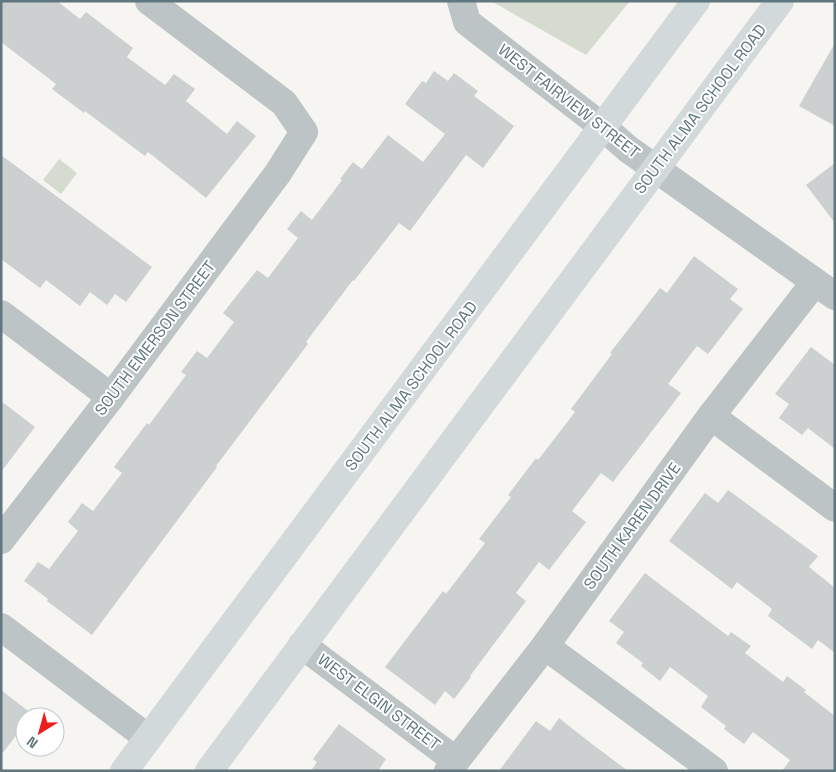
<svg xmlns="http://www.w3.org/2000/svg" width="836" height="772" viewBox="0 0 836 772" font-family="'Space Grotesk',sans-serif">
	<style>
		.green { fill: #d6dbd0 }
		.building { fill: #cdd0d1 }
		.lines { fill: none; stroke-linecap: round; stroke-linejoin: round }
		.minor { stroke: #bdc4c6; stroke-width: 28 }
		.major { stroke: #d2d9db; stroke-width: 28 }
		.labels { text-anchor: middle; dominant-baseline: central; stroke-width: 4; stroke-linejoin: round; paint-order: stroke }
		.street-label { font-size: 16px; fill: #5f777e; stroke: #fff }
	</style>
	<rect width="100%" height="100%" fill="#f6f5f1"/>
	<g class="green">
		<polygon points="491,1 630,1 586,55"/>
		<polygon points="59,159 77,173 61,194 43,180"/>
	</g>
	<g class="building">
		<polygon points="1,1 57,1 80,19 86,12 133,48 127,57 165,85 174,74 195,89 186,101 227,134 237,121 256,136 206,198 148,152 145,156 85,111 84,113 52,89 56,84 1,42"/>
		<polygon points="835,43 835,126 799,106"/>
		<polygon points="434,71 448,81 454,73 478,91 474,96 514,126 483,168 466,155 410,231 399,223 354,281 353,280 306,342 308,344 216,466 217,467 92,635 47,601 48,599 24,581 38,562 49,569 78,531 68,522 82,503 93,511 122,473 114,467 147,423 149,425 186,375 181,372 197,351 207,358 234,322 223,313 257,270 268,278 298,238 287,229 301,211 312,220 342,180 340,179 353,162 362,169 388,135 423,162 445,134 405,104 422,81 426,83"/>
		<polygon points="1,155 152,267 126,302 115,294 107,305 90,292 80,306 46,280 40,288 1,259"/>
		<polygon points="835,163 835,223 806,185"/>
		<polygon points="694,256 738,289 730,299 743,309 708,354 697,346 668,384 681,393 613,482 601,473 572,511 586,522 549,570 539,562 516,593 526,601 470,676 471,677 454,699 445,691 435,705 385,667 443,591 446,594 485,543 479,539 511,497 508,495 536,458 538,460 575,412 571,409 612,354 610,353 660,288 667,293"/>
		<polygon points="811,347 835,365 835,449 808,428 802,435 779,418 789,404 775,394"/>
		<polygon points="1,401 35,427 1,472"/>
		<polygon points="728,490 818,556 809,567 835,588 835,653 818,640 812,649 768,616 772,609 737,582 732,589 669,541 705,493 718,503"/>
		<polygon points="645,573 728,636 731,632 751,646 745,653 783,682 787,676 806,690 804,692 835,716 835,771 782,771 790,760 753,732 744,744 724,729 726,726 701,707 708,696 670,667 660,681 641,666 643,663 616,643 624,632 609,621"/>
		<polygon points="1,690 32,714 30,717 25,717 25,724 1,755"/>
		<polygon points="559,718 592,744 628,771 499,771 536,721 550,731"/>
		<polygon points="339,724 386,759 378,771 311,771 317,762 313,759"/>
	</g>
	<g class="lines">
		<g class="minor">
			<polyline points="461,1 467,22 603,127 628,149 835,296"/>
			<polyline points="1,314 111,397"/>
			<polyline points="711,416 835,508"/>
			<polyline points="1,540 111,397 278,173 304,132 284,103 149,1"/>
			<polyline points="1,627 148,738"/>
			<polyline points="302,645 455,760"/>
			<polyline points="545,646 714,771"/>
			<polyline points="448,771 545,646 711,416 815,282"/>
		</g>
		<g class="major">
			<polyline points="124,771 696,1"/>
			<polyline points="209,771 780,1"/>
		</g>
	</g>
	<g class="labels">
		<g class="street-label">
			<text transform="translate(569 101) rotate(38)">WEST FAIRVIEW STREET</text>
			<text transform="translate(700 109) rotate(-53)">SOUTH ALMA SCHOOL ROAD</text>
			<text transform="translate(155 338) rotate(-53)">SOUTH EMERSON STREET</text>
			<text transform="translate(411 386) rotate(-53)">SOUTH ALMA SCHOOL ROAD</text>
			<text transform="translate(632 526) rotate(-54)">SOUTH KAREN DRIVE</text>
			<text transform="translate(379 702) rotate(37)">WEST ELGIN STREET</text>
		</g>
	</g>
	<rect width="836" height="772" fill="none" stroke="#5f777e" stroke-width="5"/>
	<g transform="translate(40 732) rotate(217)"><circle r="24" fill="#ffffff" stroke="#bfc9cb"/>
	<path d="M0-4L9 19L0 12L-9 19Z" fill="#eb201c"/>
	<text y="-8" font-size="14" font-weight="bold" text-anchor="middle" fill="#5f777e">N</text>
	</g>
</svg>
